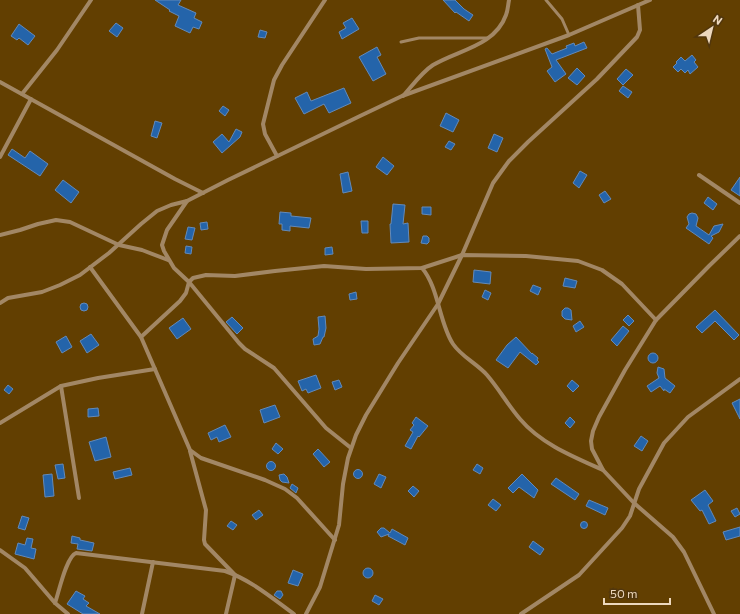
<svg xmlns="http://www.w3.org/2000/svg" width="740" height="614" viewBox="0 0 740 614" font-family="Commissioner,sans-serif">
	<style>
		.building { fill: #2464aa; stroke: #638ab9 }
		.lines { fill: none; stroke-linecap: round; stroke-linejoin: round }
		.service { stroke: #a28765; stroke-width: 3 }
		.minor { stroke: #a28765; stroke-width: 4 }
	</style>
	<rect width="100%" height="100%" fill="#623f01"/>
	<g class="building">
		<polygon points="155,0 181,0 178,5 196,13 194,18 202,22 199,29 193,27 190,33 175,26 179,16 169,11 170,10"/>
		<polygon points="443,0 455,0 464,9 473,15 469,21 456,12 455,13"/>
		<polygon points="352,18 359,29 342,39 339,32 346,28 343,23"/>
		<polygon points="116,23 123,28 117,37 109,31"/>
		<polygon points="19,24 35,36 28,45 19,38 17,40 11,36"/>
		<polygon points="260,30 267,32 265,38 258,37"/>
		<polygon points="584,42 587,48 556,60 566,74 555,82 547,71 552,67 545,49 547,48 552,54 567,48 566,46 574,43 575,46"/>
		<polygon points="377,47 381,55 377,57 386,74 373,81 359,57"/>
		<polygon points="692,55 696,60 694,62 698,67 690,74 688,70 685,73 681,69 678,72 673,67 677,63 676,62 681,57 685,61"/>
		<polygon points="577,68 585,76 577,85 568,78"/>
		<polygon points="626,69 633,75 623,85 617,79"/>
		<polygon points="623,86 632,92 628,98 619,91"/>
		<polygon points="344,88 351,103 329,113 324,104 304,114 295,98 307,92 311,101"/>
		<polygon points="223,106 229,110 225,116 219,111"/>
		<polygon points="446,113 459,120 453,132 440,126"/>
		<polygon points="155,121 162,123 157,138 151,136"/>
		<polygon points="236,129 242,132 240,137 222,153 213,142 222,134 229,142"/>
		<polygon points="494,134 503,138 497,152 488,148"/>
		<polygon points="449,141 455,144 451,150 445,147"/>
		<polygon points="12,149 25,158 30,151 48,164 40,176 8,155"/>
		<polygon points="383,157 394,166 387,175 376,167"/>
		<polygon points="580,171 587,175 579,188 573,183"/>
		<polygon points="348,172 352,191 343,193 340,174"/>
		<polygon points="740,177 740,196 731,190"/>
		<polygon points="63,180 79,192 71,203 55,190"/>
		<polygon points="605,191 611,199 604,203 599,195"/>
		<polygon points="708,197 717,204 713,210 704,203"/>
		<polygon points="393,204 405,205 403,224 408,223 409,242 391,243 390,224 391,224"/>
		<polygon points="422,207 431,207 431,215 422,214"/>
		<polygon points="280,212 291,213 291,216 311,218 309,228 290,226 290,231 282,230 282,224 279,224"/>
		<polygon points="692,213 696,214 698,218 696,226 709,235 714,226 723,224 719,232 711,236 713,238 709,244 686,228 689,224 687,217 689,214"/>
		<polygon points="361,221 368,221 368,233 362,233"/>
		<polygon points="207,222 208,229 201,230 200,223"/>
		<polygon points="188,227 195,228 192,240 185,239"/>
		<polygon points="423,236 427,236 429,238 429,242 427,244 421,243"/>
		<polygon points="186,246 192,247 191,254 185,253"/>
		<polygon points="332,247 333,254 325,255 325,248"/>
		<polygon points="474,270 491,272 490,284 473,282"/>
		<polygon points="565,278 577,281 575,288 563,286"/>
		<polygon points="533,285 541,288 538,295 530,291"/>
		<polygon points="485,290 491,293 488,300 482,297"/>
		<polygon points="356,292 357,299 350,300 349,294"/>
		<circle cx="84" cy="307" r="4"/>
		<polygon points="565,308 568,308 571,310 572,320 565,319 562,316 562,311"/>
		<polygon points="715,310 739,335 734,340 715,321 702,333 696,327"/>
		<polygon points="628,315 634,321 629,326 623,320"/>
		<polygon points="325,316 326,328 324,337 323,337 320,344 314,345 313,339 318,336 319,329 318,317"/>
		<polygon points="232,317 243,328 237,334 226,322"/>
		<polygon points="183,318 191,329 177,339 169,328"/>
		<polygon points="580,321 584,327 576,332 573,326"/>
		<polygon points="623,326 629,331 617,346 611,340"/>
		<polygon points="91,334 99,345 87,353 80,341"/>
		<polygon points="66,336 72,347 62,353 56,342"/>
		<polygon points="516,337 532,354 532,353 538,358 537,360 539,362 536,365 520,352 508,368 496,360 507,345"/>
		<circle cx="653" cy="358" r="5"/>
		<polygon points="658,367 664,369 665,378 675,386 670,393 664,389 664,391 660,386 651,392 647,386 659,378 657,373"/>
		<polygon points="316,375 321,388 308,393 306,389 302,391 298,381"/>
		<polygon points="339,380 342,387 335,390 332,382"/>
		<polygon points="572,380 579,386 573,392 567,386"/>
		<polygon points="8,385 13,389 9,394 4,390"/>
		<polygon points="740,399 740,419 732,403"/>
		<polygon points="275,405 280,417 264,423 260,410"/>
		<polygon points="98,408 99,416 88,417 88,409"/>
		<polygon points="416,417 428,426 419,437 418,436 411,449 405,446 413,432 410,430 414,425 412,423"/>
		<polygon points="570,417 575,422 570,428 565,423"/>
		<polygon points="225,425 231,437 219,442 217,437 211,440 208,433"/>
		<polygon points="641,436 648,441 642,451 634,446"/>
		<polygon points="106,437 111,457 95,461 89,442"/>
		<polygon points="276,443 283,449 278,454 272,449"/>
		<polygon points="318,449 330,462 324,467 313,454"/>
		<circle cx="271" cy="466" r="4.5"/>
		<polygon points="63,464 65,478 58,479 55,465"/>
		<polygon points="477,464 483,468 480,474 473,470"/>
		<polygon points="130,468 132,475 115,479 113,472"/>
		<circle cx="358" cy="474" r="4.5"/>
		<polygon points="52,474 54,496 45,497 43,475"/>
		<polygon points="284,474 287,477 289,483 282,482 280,480 279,475"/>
		<polygon points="379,474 386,477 381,488 374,484"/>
		<polygon points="522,474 538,490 534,498 519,487 513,493 508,488"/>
		<polygon points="556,478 579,494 575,500 551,484"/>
		<polygon points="292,484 298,488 296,493 290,488"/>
		<polygon points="413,486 419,491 414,497 408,491"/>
		<polygon points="705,490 713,501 708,505 716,521 709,524 702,510 700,511 691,500"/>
		<polygon points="493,499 501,505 496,511 488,505"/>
		<polygon points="589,500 608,508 605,515 586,506"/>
		<polygon points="737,508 740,514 735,517 731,511"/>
		<polygon points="259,510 263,515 256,520 252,515"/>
		<polygon points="22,516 29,518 25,530 18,528"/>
		<polygon points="231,521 237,525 233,530 227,526"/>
		<circle cx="584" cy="525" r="3.5"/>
		<polygon points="740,527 740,536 726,540 723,532"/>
		<polygon points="381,528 384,528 390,533 392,529 408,538 405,545 388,536 389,534 381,537 377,532"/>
		<polygon points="72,536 80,538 80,540 94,543 92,551 77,549 78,544 71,543"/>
		<polygon points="27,538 33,539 31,548 36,549 34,559 15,554 18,543 25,545"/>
		<polygon points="533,541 544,549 540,555 529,547"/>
		<circle cx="368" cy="573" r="5"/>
		<polygon points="293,570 303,574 298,586 288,583"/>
		<polygon points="76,591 85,596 83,599 89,603 86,606 100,614 83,614 67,604"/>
		<polygon points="277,591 281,591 283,595 280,599 274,595"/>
		<polygon points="375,595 383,599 379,605 372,601"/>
	</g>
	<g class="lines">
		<g class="service">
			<polyline points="546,0 562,19 569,35"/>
			<polyline points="401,42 419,38 488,38"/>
		</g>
		<g class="minor">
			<polyline points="0,82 175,179 203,193"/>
			<polyline points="22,94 57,50 91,0"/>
			<path d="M403,96C412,86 422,72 433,65C458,50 495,46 506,15C508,10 508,5 509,0"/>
			<polyline points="277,156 265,134 263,124 274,80 282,65 325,0"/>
			<polyline points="0,157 31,99"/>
			<polyline points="699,175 740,203"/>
			<polyline points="187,201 167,230 162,245 164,251 174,268 189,282 239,343 245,349 274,368 326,428 351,448"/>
			<polyline points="0,235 20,230 38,224 56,220 70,222 119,245 142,250 168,260"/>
			<polyline points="90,267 141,337 190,450 201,458 265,480 285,489 297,498 335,540"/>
			<path d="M422,268C439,288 439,323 453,344C462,357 476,363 487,375C499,389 508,405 520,419C541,444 574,457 603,470"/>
			<polyline points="0,303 8,298 42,292 60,285 80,275 109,253 141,224 157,211 171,205 187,201 228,180 360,116 402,96 569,35 650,0"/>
			<polyline points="141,337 180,301 186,293 189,282 193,278 206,275 235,276 275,271 324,266 366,269 422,268 462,255 526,256 578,261 602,270 622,284 656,320"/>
			<polyline points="61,386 79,498"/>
			<polyline points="0,423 61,386 98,378 155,369"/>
			<polyline points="190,451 206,510 204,540 205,544 235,575 226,614"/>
			<polyline points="0,550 25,568 55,603 68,614"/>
			<path d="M55,603C59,592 66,557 76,553L225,571C251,580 272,598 294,614"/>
			<polyline points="142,614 153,562"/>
			<polyline points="306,614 320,587 339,525 343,484 348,458 356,435 366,415 398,363 438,304 462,255 493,183 509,161 528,142 597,79 637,37 640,30 638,5"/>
			<polyline points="521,614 579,575 622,528 630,516 639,489 664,443 688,417 740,379"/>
			<polyline points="714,614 684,552 673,537 634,503 603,470 592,449 591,441 593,431 599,417 625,370 656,320 709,266 740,236"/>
		</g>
	</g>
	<g transform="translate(712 28) rotate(35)" stroke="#51360d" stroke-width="3" paint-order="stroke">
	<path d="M0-3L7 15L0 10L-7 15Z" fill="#edd8be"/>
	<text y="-6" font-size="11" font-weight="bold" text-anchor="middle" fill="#edd8be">N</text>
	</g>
	<path d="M604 598v6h66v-6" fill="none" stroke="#edd8be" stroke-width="2"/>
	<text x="610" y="598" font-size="12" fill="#edd8be" stroke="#51360d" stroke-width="3" paint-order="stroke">50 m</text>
</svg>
